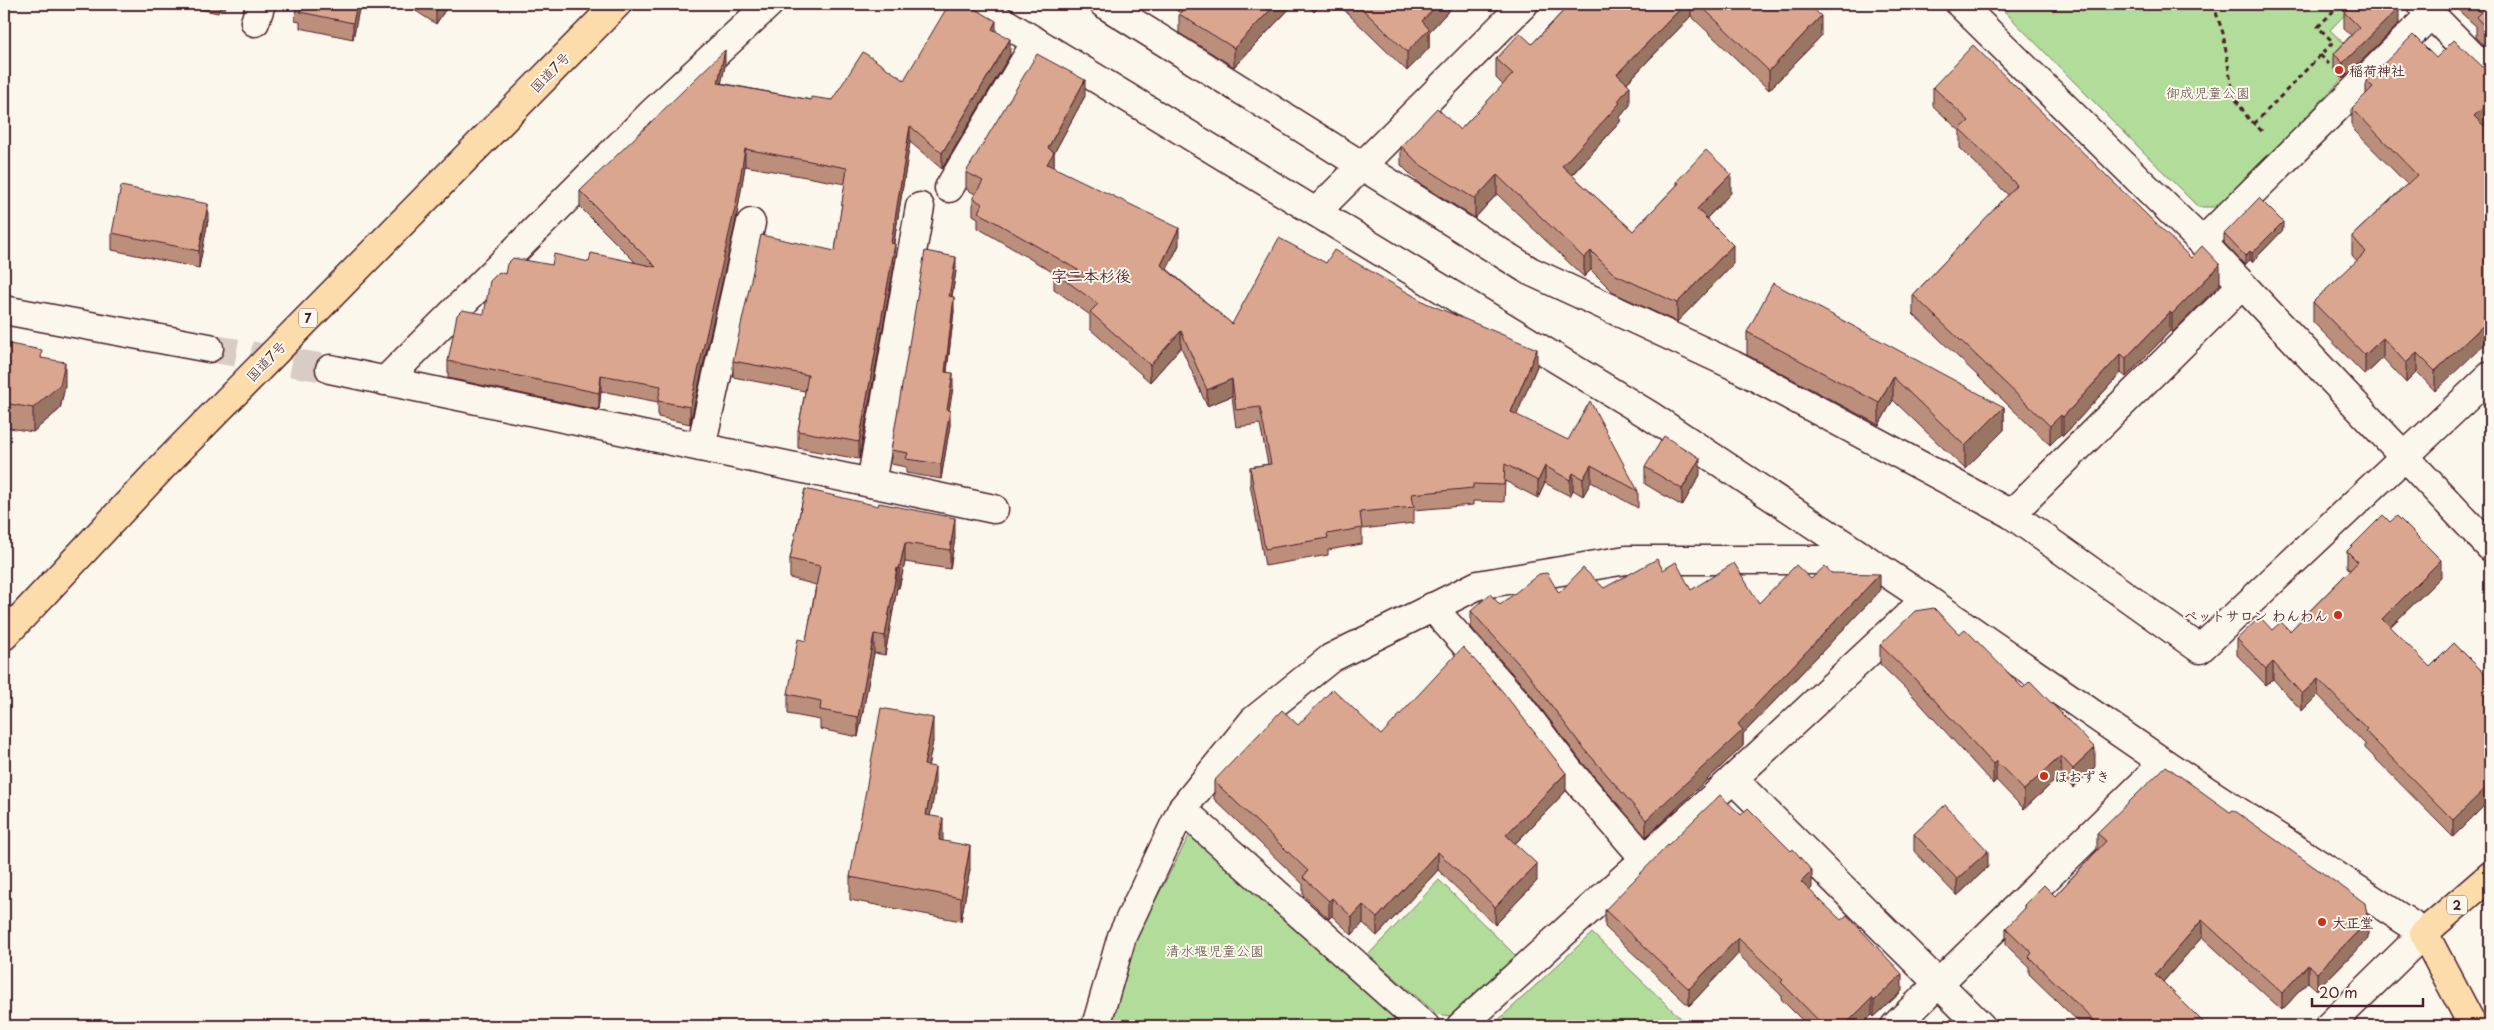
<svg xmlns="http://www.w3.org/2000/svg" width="2494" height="1030" viewBox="0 0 2494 1030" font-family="'Playpen Sans','Klee One',sans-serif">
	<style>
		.green { fill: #b1dc9a; stroke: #7e7e62 }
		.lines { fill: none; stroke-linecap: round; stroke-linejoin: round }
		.street-tunnel { stroke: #d8ccc5; stroke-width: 28; stroke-dasharray: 28 14; stroke-linecap: butt }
		.street-casing { stroke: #4a1f2b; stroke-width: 31 }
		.secondary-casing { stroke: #4a1f2b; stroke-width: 31 }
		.primary-casing { stroke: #4a1f2b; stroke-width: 31 }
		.highway-casing { stroke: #4a1f2b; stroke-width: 31 }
		.path { stroke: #4a1f2b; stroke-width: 3; stroke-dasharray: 5 4; stroke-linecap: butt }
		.street { stroke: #fbf7ec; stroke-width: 28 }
		.secondary { stroke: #fbf7ec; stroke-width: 28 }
		.primary { stroke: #fddcac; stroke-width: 28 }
		.highway { stroke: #fddcac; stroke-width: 28 }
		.wall { fill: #bb8f7b; stroke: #4a1f2b }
		.shaded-wall { fill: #997464; stroke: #4a1f2b }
		.building { fill: #daa68f; stroke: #4a1f2b }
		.poi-dot { fill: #c8321e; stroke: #fbf7ec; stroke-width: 2 }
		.labels { text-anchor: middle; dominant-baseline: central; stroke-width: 4; stroke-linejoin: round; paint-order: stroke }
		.shield { fill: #fbf7ec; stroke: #7f6065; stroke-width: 1 }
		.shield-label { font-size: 12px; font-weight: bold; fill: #4a1f2b }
		.poi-label { font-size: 14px; font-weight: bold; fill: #4a1f2b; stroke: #fbf7ec; text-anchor: start }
		.street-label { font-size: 14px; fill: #4a1f2b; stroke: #fbf7ec }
		.park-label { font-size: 14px; fill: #644e47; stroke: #fbf7ec }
		.quarter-label { font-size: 16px; font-weight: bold; fill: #4a1f2b; stroke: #fbf7ec }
	</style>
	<rect width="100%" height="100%" fill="#fbf7ec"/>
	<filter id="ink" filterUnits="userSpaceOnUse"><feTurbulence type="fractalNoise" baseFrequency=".02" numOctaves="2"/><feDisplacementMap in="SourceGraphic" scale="10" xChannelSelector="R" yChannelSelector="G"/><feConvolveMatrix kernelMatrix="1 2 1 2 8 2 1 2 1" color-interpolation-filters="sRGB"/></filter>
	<g filter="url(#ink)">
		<g class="green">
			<polygon points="1997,4 2355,4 2330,30 2361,59 2220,207 2198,207"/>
			<polygon points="1193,828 1415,1026 1105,1026 1125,959"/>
			<polygon points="1439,880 1517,957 1459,1017 1437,1014 1368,955"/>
			<polygon points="1592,933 1689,1026 1492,1026"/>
		</g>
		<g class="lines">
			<polyline class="street-tunnel" points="209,348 330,369"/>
			<defs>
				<g id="street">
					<polyline points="974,4 1649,415 1926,599 2164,763 2424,933"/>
					<polyline points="1104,4 1530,271 1733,365 2011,514 2200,649 2490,376"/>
					<polyline points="1960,4 2202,242 2490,547"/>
					<polyline points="2421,4 2490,74"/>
					<polyline points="255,22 261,4"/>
					<polyline points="949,188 1036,42"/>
					<polyline points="1316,212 1524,4"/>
					<polyline points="2202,242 2431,14"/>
					<polyline points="4,310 209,348"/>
					<polyline points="330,369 994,509"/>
					<polyline points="385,381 653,112 769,4"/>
					<polyline points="701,447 751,223"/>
					<polyline points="871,483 920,207"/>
					<polyline points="2011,514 2241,286"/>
					<polyline points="1432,607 1515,700 1569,771 1645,859"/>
					<polyline points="1733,779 1981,1026"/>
					<polyline points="1182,809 1425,1026"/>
					<polyline points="1096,1026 1122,936 1182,809 1253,721 1331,658 1478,585 1626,560 1867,560"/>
					<polyline points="1461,1026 1733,779 1926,599"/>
					<polyline points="1895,1026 2164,763"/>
				</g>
				<polyline id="secondary" points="2329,1026 2424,933"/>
				<polyline id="primary" points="2473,1026 2424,933 2490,876"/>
				<polyline id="highway" points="4,636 165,464 617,4"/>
			</defs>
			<use href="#street" class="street-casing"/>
			<use href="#secondary" class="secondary-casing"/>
			<use href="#primary" class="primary-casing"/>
			<use href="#highway" class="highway-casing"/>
			<g class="path">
				<polyline points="2213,4 2223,33 2233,95 2248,118 2264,133"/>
				<polyline points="2320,55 2329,64"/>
				<polyline points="2254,124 2333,42 2318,27 2340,4"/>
			</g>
			<use href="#street" class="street"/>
			<use href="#secondary" class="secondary"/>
			<use href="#primary" class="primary"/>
			<use href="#highway" class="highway"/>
		</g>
		<g class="wall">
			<polygon points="177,4 226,4 225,9 220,8 218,13"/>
			<polygon points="296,4 360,4 353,39 300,28 300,22 295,21"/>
			<polygon points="405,4 449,4 436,24"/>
			<polygon points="1174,4 1294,4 1234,67 1179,33 1179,14 1180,13 1174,8"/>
			<polygon points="1306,4 1322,4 1314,12"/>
			<polygon points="1338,4 1455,4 1429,32 1429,48 1407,71"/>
			<polygon points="1570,4 1808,4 1821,36 1769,90 1691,16 1627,83 1630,105 1620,117 1620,122 1572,175 1633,231 1677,185 1677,181 1731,193 1707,218 1733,264 1677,322 1614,293 1591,270 1584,277 1497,194 1475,218 1419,183 1401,165 1401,146 1460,130 1503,85 1496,78 1496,59 1532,44"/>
			<polygon points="2451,4 2490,4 2490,52 2476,37 2476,26"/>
			<polygon points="2344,12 2399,24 2343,79 2334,70 2334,54 2351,35 2344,29"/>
			<polygon points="996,31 1010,55 942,169 910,142 894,243 895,260 859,459 798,448 798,431 805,391 733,377 733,361 835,251 845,184 745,166 736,220 690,424 658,417 658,402 601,391 599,410 448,378 448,361 484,314 505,274 552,265 589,262 635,262 580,207 580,191 725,66 721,83 811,100 832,100 904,80"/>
			<polygon points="2436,58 2485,69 2490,69 2490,120 2484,126 2435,391 2417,372 2406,383 2383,358 2365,375 2313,322 2313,302 2357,261 2352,255 2352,236 2407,184 2352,128 2352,108 2366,94 2366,81"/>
			<polygon points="1933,87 2191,258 2220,284 2172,333 2170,331 2126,377 2121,373 2063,436 2061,434 2050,445 1913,314 1913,295 2008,195 1960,148 1960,131 1933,106"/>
			<polygon points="1085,96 1054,153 1054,168 1179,245 1167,269 1232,324 1326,263 1537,366 1516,415 1638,491 1638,508 1591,482 1583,496 1573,490 1570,496 1545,483 1538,498 1505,481 1504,502 1473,501 1473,505 1414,510 1414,523 1362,529 1362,544 1328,550 1328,555 1265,566 1250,484 1250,467 1268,464 1260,424 1236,427 1232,396 1207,406 1181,347 1150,382 1090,329 1090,315 1054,289 1054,273 978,228 978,218 973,215 973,198 975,194 966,189 966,172"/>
			<polygon points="208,220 199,268 112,250 112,233"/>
			<polygon points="2283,230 2252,262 2250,260 2245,265 2224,243 2224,234"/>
			<polygon points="956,271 952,297 954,311 947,372 953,387 949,410 950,425 941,479 906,473 906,467 891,464 891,450"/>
			<polygon points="1747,332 2004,407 2004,430 1965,469 1893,400 1879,425 1747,355"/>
			<polygon points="4,343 42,358 65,386 60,409 33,432 4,427"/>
			<polygon points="1645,467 1700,475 1682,506 1645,484"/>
			<polygon points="805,489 955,538 950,569 905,562 899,588 897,588 885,655 874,653 858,737 820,729 820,720 788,714 788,694 806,641 816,585 790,578 790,559"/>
			<polygon points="2347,551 2441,577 2390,627 2430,667 2490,679 2490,800 2453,837 2365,748 2365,744 2318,695 2302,711 2273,679 2266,685 2237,655 2237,639 2272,630 2290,631 2350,570 2347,567"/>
			<polygon points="1663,570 1691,590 1759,603 1811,579 1831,573 1880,591 1743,734 1743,746 1646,837 1581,761 1527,690 1471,627 1471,611 1559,593 1604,588"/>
			<polygon points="1959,634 2095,767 2073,788 2061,775 2024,809 1996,780 1993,784 1914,697 1880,664 1880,645"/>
			<polygon points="1298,725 1566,791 1515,844 1537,881 1495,925 1438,870 1377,936 1363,923 1352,935 1332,916 1329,919 1303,895 1303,884 1214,799 1214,781"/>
			<polygon points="933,741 928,766 935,790 930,816 943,841 970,869 961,921 850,900 850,877"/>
			<polygon points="2097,833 2368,938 2317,990 2308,982 2282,1010 2202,937 2163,982 2207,1026 2083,1026 2029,974 2029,967 2006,945 2006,928 2024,910 2024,905 2055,896 2097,850"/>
			<polygon points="1914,834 1988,867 1957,896 1914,851"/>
			<polygon points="1812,888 1809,891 1902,991 1874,1017 1872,1015 1861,1026 1808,1026 1781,999 1781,995 1738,954 1689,1006 1605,927 1605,910"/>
		</g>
		<g class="shaded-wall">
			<polygon points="357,4 360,4 353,39 353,23"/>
			<polygon points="439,4 449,4 436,24 436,8"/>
			<polygon points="1276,4 1294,4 1234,67 1234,48"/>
			<polygon points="1314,4 1322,4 1314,12"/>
			<polygon points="1438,4 1455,4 1429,32 1429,48 1407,71 1407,52 1422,21"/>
			<polygon points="1685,4 1691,4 1691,16 1617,93 1617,74"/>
			<polygon points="2399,8 2399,24 2343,79 2343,63"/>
			<polygon points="1821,16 1821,36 1769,90 1769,71"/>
			<polygon points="996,21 996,38 992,29"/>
			<polygon points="1010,39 1010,55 942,169 942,153"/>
			<polygon points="725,50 725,66 718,99 718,83"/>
			<polygon points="1085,80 1085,96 1054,153 1054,169 1047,164 1048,148"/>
			<polygon points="1630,86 1630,105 1620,117 1620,122 1562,185 1562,166"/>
			<polygon points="2490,100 2490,120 2474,136 2474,116"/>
			<polygon points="910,126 910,142 891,259 891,243"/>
			<polygon points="745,149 745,166 736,220 690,424 690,407"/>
			<polygon points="1731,174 1731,193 1697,228 1697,209"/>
			<polygon points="1497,175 1497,194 1475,218 1475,199"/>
			<polygon points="208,204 208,220 199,268 199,251"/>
			<polygon points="2283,222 2283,230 2252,262 2252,253"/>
			<polygon points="1179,228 1179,245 1161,281 1161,265"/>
			<polygon points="895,244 895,260 859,459 859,442"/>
			<polygon points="1733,245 1733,264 1677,322 1677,303"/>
			<polygon points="1591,251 1591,270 1584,277 1584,258"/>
			<polygon points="2250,251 2250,260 2245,265 2245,256"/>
			<polygon points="956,257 956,271 949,311 949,296"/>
			<polygon points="2220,265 2220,284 2172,333 2172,314"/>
			<polygon points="954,297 954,311 945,386 945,372"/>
			<polygon points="2170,312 2170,331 2126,377 2126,358"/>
			<polygon points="2490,319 2490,339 2435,391 2435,371"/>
			<polygon points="1181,331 1181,347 1150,382 1150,365"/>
			<polygon points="2383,338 2383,358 2365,375 2365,355"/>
			<polygon points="1537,349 1537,366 1511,429 1511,412"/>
			<polygon points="2417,353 2417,372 2406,383 2406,363"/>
			<polygon points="2121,354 2121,373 2063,436 2063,417"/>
			<polygon points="65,362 65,386 60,409 33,432 33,408"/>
			<polygon points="953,373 953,387 947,424 947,410"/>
			<polygon points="601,375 601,391 599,410 599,393"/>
			<polygon points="1893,377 1893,400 1879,425 1879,403"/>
			<polygon points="1232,379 1232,396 1207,406 1207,390"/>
			<polygon points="2004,407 2004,430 1965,469 1965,446"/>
			<polygon points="950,410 950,425 941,479 941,464"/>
			<polygon points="2061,415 2061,434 2050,445 2050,426"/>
			<polygon points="1700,458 1700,475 1682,506 1682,489"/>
			<polygon points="1591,465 1591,482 1583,496 1583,479"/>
			<polygon points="1545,466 1545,483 1538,498 1538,481"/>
			<polygon points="1573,473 1573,490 1570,496 1570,480"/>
			<polygon points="955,518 955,538 950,569 950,550"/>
			<polygon points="905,543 905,562 899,588 899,569"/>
			<polygon points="2441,560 2441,577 2382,635 2382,619"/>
			<polygon points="897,568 897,588 885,655 885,636"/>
			<polygon points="1880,574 1880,591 1743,734 1743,746 1646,837 1646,820"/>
			<polygon points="874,634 874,653 858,737 858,717"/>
			<polygon points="2273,662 2273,679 2266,685 2266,669"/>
			<polygon points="2318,679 2318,695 2302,711 2302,694"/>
			<polygon points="933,718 933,741 924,788 924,765"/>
			<polygon points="2095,748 2095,767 2073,788 2073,769"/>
			<polygon points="2061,756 2061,775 2024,809 2024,790"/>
			<polygon points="1996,761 1996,780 1993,784 1993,764"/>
			<polygon points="935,767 935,790 926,838 926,815"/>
			<polygon points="1566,773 1566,791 1506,853 1506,835"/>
			<polygon points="2490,775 2490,800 2453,837 2453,820"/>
			<polygon points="943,818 943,841 939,840"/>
			<polygon points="970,846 970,869 961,921 961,898"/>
			<polygon points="1988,851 1988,867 1957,896 1957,879"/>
			<polygon points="1438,852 1438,870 1377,936 1377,918"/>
			<polygon points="1537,864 1537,881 1495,925 1495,907"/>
			<polygon points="1812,871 1812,888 1801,899 1801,882"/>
			<polygon points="1332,898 1332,916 1329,919 1329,901"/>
			<polygon points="1363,905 1363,923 1352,935 1352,917"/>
			<polygon points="2202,920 2202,937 2155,991 2155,974"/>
			<polygon points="2368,921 2368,938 2317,990 2317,973"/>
			<polygon points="1738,938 1738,954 1689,1006 1689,989"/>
			<polygon points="2308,965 2308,982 2282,1010 2282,993"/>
			<polygon points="1902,974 1902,991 1874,1017 1874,1001"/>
			<polygon points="1872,998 1872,1015 1861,1026 1844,1026"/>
		</g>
		<g class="building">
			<polygon points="296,4 357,4 353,23 300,12 301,6 295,5"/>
			<polygon points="430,4 439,4 436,8"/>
			<polygon points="949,4 967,4 996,21 992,29 1010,39 942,153 910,126 891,243 895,244 859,442 798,431 808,375 733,361 761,235 835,251 847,168 745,149 736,203 690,407 658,401 661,386 601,375 599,393 448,361 457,315 462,310 484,314 490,281 499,272 505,274 507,264 513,258 552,265 554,254 589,262 591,253 656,267 580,191 725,50 718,83 811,100 811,97 832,100 863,52 904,80"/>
			<polygon points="1189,4 1276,4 1234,48 1179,14"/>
			<polygon points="1357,4 1438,4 1422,21 1429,29 1407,52"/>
			<polygon points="1570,4 1685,4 1617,74 1630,86 1618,101 1620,103 1562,166 1633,231 1679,183 1677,181 1706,150 1731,174 1697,209 1733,245 1677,303 1614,274 1591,251 1584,258 1497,175 1475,199 1419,164 1401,146 1437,108 1460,130 1513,74 1496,59 1520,33 1532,44"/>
			<polygon points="1699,4 1808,4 1821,16 1769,71"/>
			<polygon points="2352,4 2398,4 2399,8 2343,63 2334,54 2359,27 2344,12"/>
			<polygon points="2472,4 2490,4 2490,32 2476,17 2481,12"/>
			<polygon points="2413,35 2436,58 2454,40 2485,69 2490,69 2490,100 2474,116 2490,132 2490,192 2488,194 2490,196 2490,319 2435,371 2417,353 2406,363 2383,338 2365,355 2313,302 2366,252 2352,236 2417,175 2352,108 2373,87 2366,81"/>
			<polygon points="1973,45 2191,258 2202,246 2220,265 2172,314 2170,312 2126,358 2121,354 2063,417 2061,415 2050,426 1913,295 2017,185 1960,129 1969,121 1933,87"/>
			<polygon points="1037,54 1085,80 1048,148 1054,152 1047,164 1179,228 1161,265 1232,324 1279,238 1326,263 1334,250 1426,303 1537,349 1511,412 1568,440 1590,401 1638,491 1591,465 1583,479 1573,473 1570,480 1545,466 1538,481 1505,464 1504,485 1473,484 1473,488 1412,494 1414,507 1360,512 1362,528 1327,534 1328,538 1265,549 1250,467 1271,464 1260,407 1236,410 1232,379 1207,390 1181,331 1150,365 1090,312 1098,304 1054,272 1095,280 978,212 982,204 973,198 983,181 966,172"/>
			<polygon points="121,186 208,204 199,251 112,233"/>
			<polygon points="2259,198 2283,222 2252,253 2250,251 2245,256 2224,234"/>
			<polygon points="925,251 956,257 949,296 954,297 945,372 953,373 947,410 950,410 941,464 906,459 908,453 891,450"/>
			<polygon points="1773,283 2004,407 1965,446 1893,377 1879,403 1747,332"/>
			<polygon points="4,343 42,350 41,358 65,362 60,385 33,408 4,403"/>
			<polygon points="1664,436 1700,458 1682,489 1645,467"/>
			<polygon points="805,489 878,506 879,503 955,518 950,550 905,543 899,569 897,568 885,636 874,634 858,717 820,710 821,701 788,694 798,639 806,641 820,566 790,559"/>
			<polygon points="2383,515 2390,522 2397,516 2441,560 2382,619 2430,667 2454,643 2490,679 2490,775 2486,779 2490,784 2453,820 2365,731 2367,729 2318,679 2302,694 2273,662 2266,669 2237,639 2260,617 2272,630 2281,622 2290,631 2358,562 2347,551"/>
			<polygon points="1657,559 1663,570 1676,562 1691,590 1734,563 1759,603 1796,565 1811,579 1825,566 1831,573 1880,574 1738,724 1743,730 1646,820 1581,745 1527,673 1471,611 1490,594 1500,605 1539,574 1547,573 1559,593 1583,568 1604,588"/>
			<polygon points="1934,608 1959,634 1965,629 2023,688 2030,681 2095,748 2073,769 2061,756 2024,790 1996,761 1993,764 1914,678 1880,645 1915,611"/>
			<polygon points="1463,647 1503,692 1566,773 1506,835 1537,864 1495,907 1438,852 1377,918 1363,905 1352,917 1332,898 1329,901 1303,877 1308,871 1214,781 1282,710 1298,725 1333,689 1381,735"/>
			<polygon points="881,708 933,718 924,765 935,767 926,815 943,818 939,840 970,846 961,898 850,877"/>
			<polygon points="2166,766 2230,812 2233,810 2238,813 2365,903 2368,921 2317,973 2308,965 2282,993 2202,920 2155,974 2207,1026 2100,1026 2029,957 2032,953 2006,928 2026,907 2024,905 2044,885 2055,896 2106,841 2097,833"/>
			<polygon points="1720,795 1741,815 1748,808 1791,851 1793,849 1812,871 1801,882 1841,920 1847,915 1902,974 1874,1001 1872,998 1844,1026 1824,1026 1781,982 1783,980 1738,938 1689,989 1605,910 1668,845"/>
			<polygon points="1945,805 1988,851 1957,879 1914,834"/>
		</g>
	</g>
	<g class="poi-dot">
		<circle cx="2339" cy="70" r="5"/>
		<circle cx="2338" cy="615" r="5"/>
		<circle cx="2044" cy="776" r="5"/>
		<circle cx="2322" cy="922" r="5"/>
	</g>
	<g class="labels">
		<g class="shield">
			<rect x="299" y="308.5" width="18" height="19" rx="4"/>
			<rect x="2447" y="895.5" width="20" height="19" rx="4"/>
		</g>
		<g class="shield-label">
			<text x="308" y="318">7</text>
			<text x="2457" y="905">2</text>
		</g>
		<g class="poi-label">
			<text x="2349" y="70">稲荷神社</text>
			<text x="2328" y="615" text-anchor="end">ペットサロン わんわん</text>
			<text x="2054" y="776">ほおずき</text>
			<text x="2332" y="922">大正堂</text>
		</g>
		<g class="street-label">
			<text transform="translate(550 72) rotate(-46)">国道7号</text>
			<text transform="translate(266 361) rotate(-46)">国道7号</text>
		</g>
		<g class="park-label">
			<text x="2208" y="92">御成児童公園</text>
			<text x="1215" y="950">清水堰児童公園</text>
		</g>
		<g class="quarter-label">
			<text x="1091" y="275">字二本杉後</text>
		</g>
	</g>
	<rect width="2494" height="1030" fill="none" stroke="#fbf7ec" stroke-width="20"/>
	<rect x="10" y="10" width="2474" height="1010" fill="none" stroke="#4a1f2b" stroke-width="2" filter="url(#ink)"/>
	<path d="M2312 998v8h111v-8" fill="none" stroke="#4a1f2b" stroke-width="2.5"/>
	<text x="2319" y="998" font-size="15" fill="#4a1f2b" stroke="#fbf7ec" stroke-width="4" paint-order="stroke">20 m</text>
</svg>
